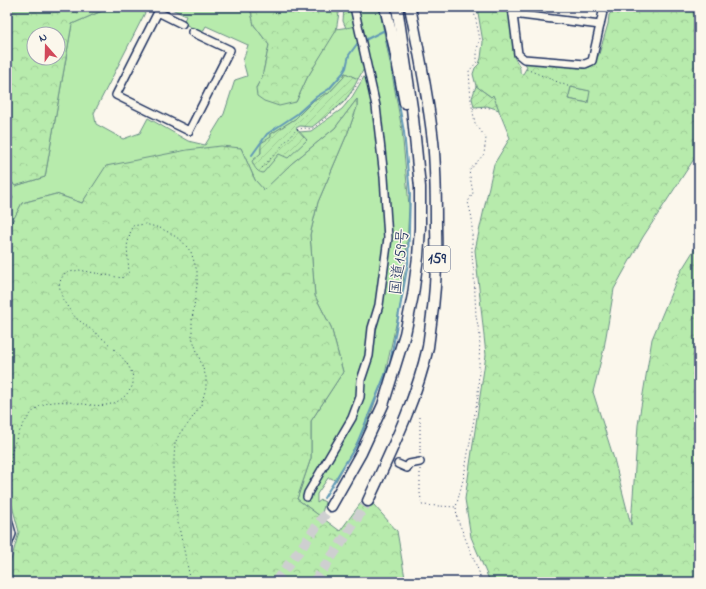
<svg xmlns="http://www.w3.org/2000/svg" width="706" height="589" viewBox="0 0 706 589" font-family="'Indie Flower','Klee One',sans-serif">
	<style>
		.green { fill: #b7ebac; stroke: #698d85 }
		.forest { fill: url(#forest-crowns); stroke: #698d85; fill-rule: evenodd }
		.garden { fill: url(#garden-furrows); stroke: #698d85 }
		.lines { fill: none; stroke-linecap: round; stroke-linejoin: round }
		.stream { stroke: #6299b6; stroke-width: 2 }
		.highway-tunnel { stroke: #cecfd0; stroke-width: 10; stroke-dasharray: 10 5; stroke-linecap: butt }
		.minor-casing { stroke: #1b2f5e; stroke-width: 10 }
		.highway-casing { stroke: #1b2f5e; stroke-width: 13 }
		.path { stroke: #1b2f5e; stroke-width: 1; stroke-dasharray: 1 3; stroke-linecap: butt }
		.minor { stroke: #fbf7ec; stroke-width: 7 }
		.highway { stroke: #fbf7ec; stroke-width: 10 }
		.labels { text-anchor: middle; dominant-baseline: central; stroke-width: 3; stroke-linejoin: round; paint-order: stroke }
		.shield { fill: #fbf7ec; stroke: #5e6b89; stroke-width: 1 }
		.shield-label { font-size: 15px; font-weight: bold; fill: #1b2f5e }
		.street-label { font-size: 16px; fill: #1b2f5e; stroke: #fbf7ec }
	</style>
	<defs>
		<pattern id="forest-crowns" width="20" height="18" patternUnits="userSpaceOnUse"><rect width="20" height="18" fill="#b7ebac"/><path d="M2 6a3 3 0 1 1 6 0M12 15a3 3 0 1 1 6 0" fill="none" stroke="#9dca96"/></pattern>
		<pattern id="garden-furrows" width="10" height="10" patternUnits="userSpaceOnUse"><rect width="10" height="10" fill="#b7ebac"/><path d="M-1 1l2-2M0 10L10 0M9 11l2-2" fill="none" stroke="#9dca96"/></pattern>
	</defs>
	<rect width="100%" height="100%" fill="#fbf7ec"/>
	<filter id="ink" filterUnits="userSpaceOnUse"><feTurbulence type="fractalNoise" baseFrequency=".025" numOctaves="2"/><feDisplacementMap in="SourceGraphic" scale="8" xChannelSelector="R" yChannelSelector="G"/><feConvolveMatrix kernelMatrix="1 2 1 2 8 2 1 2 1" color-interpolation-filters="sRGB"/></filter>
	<g filter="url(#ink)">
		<g class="green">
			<polygon points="111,7 148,7 94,113 96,124 123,139 140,133 148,118 188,141 205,145 224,114 235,80 247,76 243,61 248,45 206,26 202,33 183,23 186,16 168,7 250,7 254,25 269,45 262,77 256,88 296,102 307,78 336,29 356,26 365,67 358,79 345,73 343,78 328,94 326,93 317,100 314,100 295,119 271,134 271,137 261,148 261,153 279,154 307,140 299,132 311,131 342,109 352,97 367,72 373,103 380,161 385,224 382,268 376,307 357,403 310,495 334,456 357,411 374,335 387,256 386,166 357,7 379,7 391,68 402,130 409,206 407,246 401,302 385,374 368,422 336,481 331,478 328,478 317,494 317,503 321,500 325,502 321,517 297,499 311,458 311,421 343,372 331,327 315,296 310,235 318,202 348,132 357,107 357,99 335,128 291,164 264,191 255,180 241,148 107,166 82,203 56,194 22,203 11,225 7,227 7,204 10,203 13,198 7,186 7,175 15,186 45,177 72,24"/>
			<polygon points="571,87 591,91 588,103 568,99"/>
		</g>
		<g class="forest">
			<path d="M7,7H111L72,24L45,177L15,186L7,175ZM34,34H58V58H34Z"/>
			<polygon points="250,7 340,7 336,31 307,78 296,102 279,106 264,101 257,96 256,88 262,77 269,45 254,25"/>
			<path d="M477,7H509L514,57C517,63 521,66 520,73L523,74L527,67L525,63L527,61L587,68L592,66L595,62L599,54L608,24L609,15L612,11V7H699V155L694,159L643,237L614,289L604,348L593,392L614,459L631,525L638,425L652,339L679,274L699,242V582H490L471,537L465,499L486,355L475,250L494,164L510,138L493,96L491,97L476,86L473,74L475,68L479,64L481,58L483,42ZM571,87L590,91L588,103L568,99Z"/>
			<polygon points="357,99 357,107 348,132 318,202 310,235 315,296 331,327 343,372 311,421 311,458 297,499 340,531 366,496 397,531 405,578 401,582 7,582 7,568 11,560 19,532 7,487 7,227 11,224 22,203 56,194 82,203 106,166 187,150 221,146 241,148 255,180 264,190 291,164 335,128"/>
		</g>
		<g class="garden">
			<polygon points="344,7 352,7 356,26 346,28 343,21"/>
			<path d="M345,73L358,79L352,91L343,103L312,127L300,126L296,128L307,140L288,158L279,154L263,173C256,172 254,166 252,161L261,153V143L271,137V134L295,119L314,100C319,100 323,93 328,94L343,78Z"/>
			<polygon points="476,86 491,97 493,95 499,110 487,106 474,107 472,98"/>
		</g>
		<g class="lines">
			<g class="stream">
				<polyline points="252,155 267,134 297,114 316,97 329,89 343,73 346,68 349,55 357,44 385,30"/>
				<polyline points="324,498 356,446 390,363 408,263 410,194 404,132 391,61 380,7"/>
			</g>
			<g class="highway-tunnel">
				<polyline points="275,582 302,547 331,506"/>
				<polyline points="314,582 344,539 368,501"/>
			</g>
			<defs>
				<g id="minor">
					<polyline points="512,7 518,54 524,59 585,64 592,61 604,7"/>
					<polyline points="513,14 600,25"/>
					<polyline points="182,24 158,12 116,95 189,131 230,50 192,32"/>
					<polyline points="398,464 407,468 409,464 420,462"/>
					<polyline points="307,497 308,493 352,418 360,397 361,380 369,356 372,328 379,305 388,238 384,177 376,106 354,7"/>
					<polyline points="7,516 12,534 7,547"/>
				</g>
				<g id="highway">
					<polyline points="385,7 394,45 405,103"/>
					<path d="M368,501C391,451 416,401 428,347C429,339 430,331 431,323C436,290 437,259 436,226C436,198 436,169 433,141C428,96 419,51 410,7"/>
					<polyline points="331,506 361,453 383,405 405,334 413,295 418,257 420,228 420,187 412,108 397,7"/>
				</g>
			</defs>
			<use href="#minor" class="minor-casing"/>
			<use href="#highway" class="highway-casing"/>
			<g class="path">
				<polyline points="473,7 480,39 477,49 477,62 469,71 471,101 475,123 486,138 484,154 469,171 473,193 468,202 472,218 472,255 474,275 476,316 480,336 478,396 464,476 456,507 457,518 483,582"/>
				<polyline points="524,66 526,69 570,87"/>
				<polyline points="473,109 484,107 490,108"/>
				<path d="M262,168L296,130L304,128L311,129L316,126C335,110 350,99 362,76"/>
				<polyline points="420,417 420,455"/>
				<polyline points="420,469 420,493 422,505 456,507"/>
				<path d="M11,510C11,498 11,486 11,473C11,468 10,463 11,458C12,443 25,417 37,408C39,406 42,405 45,404C74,394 108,421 130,390C147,367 91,330 76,318L71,312L63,300L59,285L61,279L65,273L79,270L122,278L129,272L127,246L132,226L145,224L160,228L170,233L182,241L191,252L197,271V285L192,320V337L206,377V388L201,405L188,424L180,433L175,443L174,458V491L178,523L191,582"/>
			</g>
			<use href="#minor" class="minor"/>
			<use href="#highway" class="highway"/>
		</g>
	</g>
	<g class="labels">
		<rect class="shield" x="424" y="246" width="26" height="26" rx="3"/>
		<g class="shield-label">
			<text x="437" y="259">159</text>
		</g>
		<g class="street-label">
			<text transform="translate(400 262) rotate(-83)">国道159号</text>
		</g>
	</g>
	<rect width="706" height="589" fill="none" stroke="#fbf7ec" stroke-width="24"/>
	<rect x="12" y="12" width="682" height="565" fill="none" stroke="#1b2f5e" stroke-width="1.5" filter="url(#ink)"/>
	<g transform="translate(46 46) rotate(340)"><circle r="19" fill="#fbf7ec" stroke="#a1a7b3"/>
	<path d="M0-3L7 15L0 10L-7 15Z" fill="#d1495b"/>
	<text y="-6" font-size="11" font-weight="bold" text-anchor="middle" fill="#1b2f5e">N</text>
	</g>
</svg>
